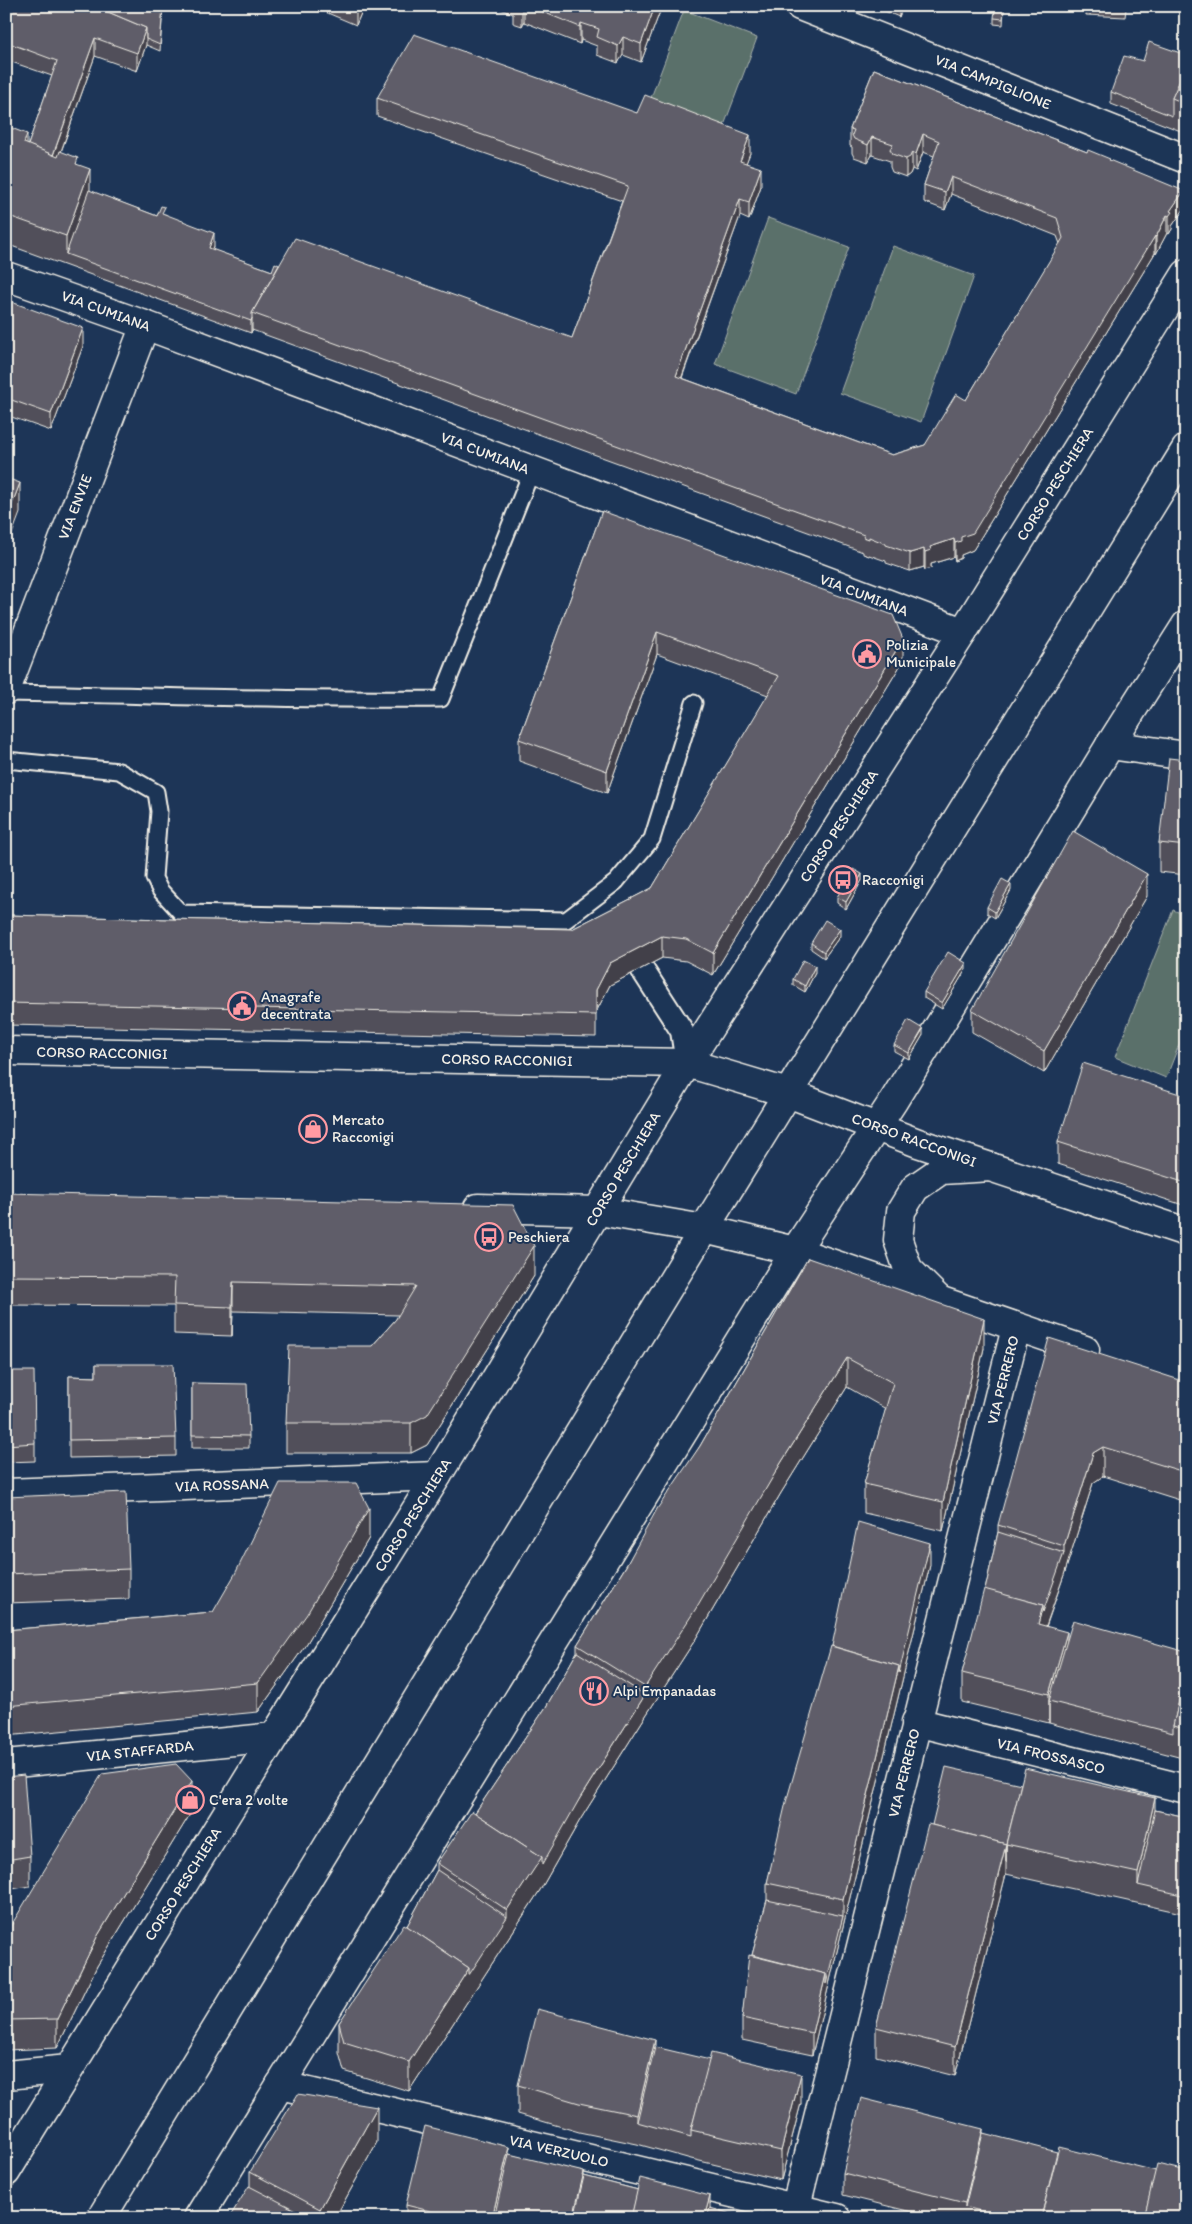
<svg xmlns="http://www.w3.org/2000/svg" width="1192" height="2224" viewBox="0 0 1192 2224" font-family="Itim,sans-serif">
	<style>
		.green { fill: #5a706b; stroke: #a7b0aa }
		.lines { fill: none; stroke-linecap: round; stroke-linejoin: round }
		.service-casing { stroke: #f4f1e8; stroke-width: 19 }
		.pedestrian-casing { stroke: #f4f1e8; stroke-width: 26 }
		.minor-casing { stroke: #f4f1e8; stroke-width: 31 }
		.tertiary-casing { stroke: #f4f1e8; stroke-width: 31 }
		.secondary-casing { stroke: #f4f1e8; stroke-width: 31 }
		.service { stroke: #1d3557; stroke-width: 15 }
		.pedestrian { stroke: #1d3557; stroke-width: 22 }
		.minor { stroke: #1d3557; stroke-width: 28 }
		.tertiary { stroke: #1d3557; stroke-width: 28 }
		.secondary { stroke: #1d3557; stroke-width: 28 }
		.wall { fill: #51505a; stroke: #f4f1e8 }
		.shaded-wall { fill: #42414a; stroke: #f4f1e8 }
		.building { fill: #5e5d69; stroke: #f4f1e8 }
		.labels { text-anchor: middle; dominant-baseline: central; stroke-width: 4; stroke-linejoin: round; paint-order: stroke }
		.street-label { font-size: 15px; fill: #f4f1e8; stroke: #1d3557 }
		.poi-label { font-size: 15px; fill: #f4f1e8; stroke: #1d3557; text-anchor: start }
	</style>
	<rect width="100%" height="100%" fill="#1d3557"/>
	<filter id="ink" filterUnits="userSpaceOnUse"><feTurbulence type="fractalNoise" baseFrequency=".02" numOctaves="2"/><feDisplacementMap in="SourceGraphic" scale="10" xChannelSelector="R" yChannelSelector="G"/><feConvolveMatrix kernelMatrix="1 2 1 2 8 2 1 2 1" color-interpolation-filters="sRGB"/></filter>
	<g filter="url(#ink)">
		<g class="green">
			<polygon points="684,10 757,38 722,131 649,103"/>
			<polygon points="768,218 849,247 796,394 715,364"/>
			<polygon points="893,246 974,276 921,422 840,393"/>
			<polygon points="1173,910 1186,915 1186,1027 1166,1078 1115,1057"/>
		</g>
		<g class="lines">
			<defs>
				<g id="service">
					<path d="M6,693C151,695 296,701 441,699L532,470"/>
					<polyline points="6,760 119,771 156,792 159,811 154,878 160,890 181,913 566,920 616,882 652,839 694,703"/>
				</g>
				<polyline id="pedestrian" points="642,969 682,1031 687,1063"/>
				<g id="minor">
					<polyline points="800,6 1186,159"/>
					<polyline points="6,276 145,325 963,632"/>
					<polyline points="6,690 145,325"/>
					<polyline points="1110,745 1186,756"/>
					<polyline points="940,1301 908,1269 898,1240 901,1211 915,1188 941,1170 991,1167"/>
					<polyline points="6,1493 437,1476"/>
					<polyline points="916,1722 1186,1789"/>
					<polyline points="6,1764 274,1737"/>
					<polyline points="6,2075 69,2069"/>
					<polyline points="280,2085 837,2218"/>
					<polyline points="6,2172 274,1737 437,1476 687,1063 963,632 1186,274"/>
					<polyline points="198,2218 795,1251 894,1100 1110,745 1186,625"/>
					<polyline points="793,2218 1016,1328"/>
				</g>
				<g id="tertiary">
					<polyline points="6,1051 687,1063 788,1093 918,1143 1186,1232"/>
					<polyline points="478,1208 599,1211 704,1229 795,1251 1085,1350"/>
				</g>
				<polyline id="secondary" points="101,2218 704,1229 1186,449"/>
			</defs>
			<use href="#service" class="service-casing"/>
			<use href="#pedestrian" class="pedestrian-casing"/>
			<use href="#minor" class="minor-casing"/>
			<use href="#tertiary" class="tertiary-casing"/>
			<use href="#secondary" class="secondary-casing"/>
			<use href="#service" class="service"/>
			<use href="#pedestrian" class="pedestrian"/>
			<use href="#minor" class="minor"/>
			<use href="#tertiary" class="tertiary"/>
			<use href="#secondary" class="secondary"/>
		</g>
		<g class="wall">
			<polygon points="6,6 163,6 160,51 146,45 137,71 95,56 61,152 78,165 90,191 157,216 165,214 214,246 213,250 272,271 279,265 572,338 622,201 377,116 377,98 637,113 750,153 746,163 761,186 749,220 740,216 682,378 892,455 925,445 966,400 1060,244 1057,236 951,194 945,210 924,202 924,185 934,156 923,152 916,171 912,169 910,174 906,177 892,172 890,167 890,161 872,155 868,162 854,157 852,153 852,147 850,146 850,129 874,69 1110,161 1184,209 1172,226 1172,229 1169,234 1167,233 1156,254 1155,253 973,550 961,555 961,558 955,561 954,557 931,564 931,568 925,570 924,567 910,571 886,563 886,561 869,555 869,556 863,554 863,552 252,330 251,333 6,244 6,126 28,145 52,76 6,60"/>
			<polygon points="311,6 364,6 356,25"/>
			<polygon points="493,6 662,6 641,62 623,55 618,63 597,55 597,46 581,40 580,44 524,22 522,26 513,23 513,14"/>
			<polygon points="873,6 903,6 899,17"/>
			<polygon points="1086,6 1149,6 1147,10 1126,9 1125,17 1086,15"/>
			<polygon points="1004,10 1003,25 994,24 994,18"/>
			<polygon points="1186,55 1186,133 1111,104 1111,92 1143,61"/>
			<polygon points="6,300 83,346 51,431 6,415"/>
			<polygon points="602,511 903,661 713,975 686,961 662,958 610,985 596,1012 596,1037 6,1025 6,915 572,929 652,888 768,695 657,654 607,793 519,761 519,739"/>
			<polygon points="1186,760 1186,875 1159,872 1159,843"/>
			<polygon points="862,880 846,909 837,903 837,897"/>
			<polygon points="1011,890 995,918 987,913 987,907"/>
			<polygon points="1147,896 1044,1073 972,1032 972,1010"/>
			<polygon points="840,936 824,958 811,949 811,943"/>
			<polygon points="966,969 942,1009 924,998 924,992"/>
			<polygon points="815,973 805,992 793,985 793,979"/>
			<polygon points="923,1035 909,1059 894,1051 894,1045"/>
			<polygon points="1186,1096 1186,1206 1058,1164 1058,1142"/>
			<polygon points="6,1193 534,1276 427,1445 411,1453 286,1453 286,1423 372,1346 396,1319 398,1315 233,1311 232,1336 174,1334 174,1306 6,1305"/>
			<polygon points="808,1258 984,1348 943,1531 864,1513 864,1484 886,1409 847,1387 781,1493 695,1640 645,1717 580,1820 542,1887 409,2091 344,2071 339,2053 339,2023 407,1926 437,1870 437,1863 475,1813 546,1707 577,1652 577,1645 700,1446"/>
			<polygon points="96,1364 176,1438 176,1456 69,1458 69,1376 96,1377"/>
			<polygon points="6,1371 35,1443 35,1461 6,1462"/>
			<polygon points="1186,1382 1186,1502 1103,1476 1093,1483 1064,1575 1046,1627 1067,1641 1186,1652 1186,1759 1049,1723 962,1702 962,1673 985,1590 998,1532 998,1525"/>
			<polygon points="192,1383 249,1436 249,1448 192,1448"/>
			<polygon points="6,1497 129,1569 129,1599 6,1603"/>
			<polygon points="369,1538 307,1643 258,1712 6,1736 6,1630 213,1612"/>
			<polygon points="930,1565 812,2055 742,2040 742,2018 752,1955 767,1900 767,1883 832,1646"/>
			<polygon points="6,1777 30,1856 30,1886 6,1890"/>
			<polygon points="1021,1784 1155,1810 1186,1817 1186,1914 1006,1874 955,2076 876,2056 876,2027 932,1825"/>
			<polygon points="192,1811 97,1966 57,2048 6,2050 6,1934"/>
			<polygon points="655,2047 801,2103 781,2180 691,2159 637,2144 579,2132 518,2114 518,2085"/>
			<polygon points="983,2133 1186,2218 936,2218 843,2195 843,2173"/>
			<polygon points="377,2142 335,2218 229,2218 250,2186 250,2172"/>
			<polygon points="509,2154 584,2176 747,2218 406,2218 406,2205"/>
		</g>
		<g class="shaded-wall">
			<polygon points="357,6 364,6 356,25 356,7"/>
			<polygon points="524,6 524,22 522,26 522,9"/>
			<polygon points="655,6 662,6 641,62 641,44"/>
			<polygon points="899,6 903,6 899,17"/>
			<polygon points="581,23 581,40 580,44 580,27"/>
			<polygon points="146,28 146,45 137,71 137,53"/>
			<polygon points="623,37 623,55 618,63 618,46"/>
			<polygon points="95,38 95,56 50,182 50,164"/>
			<polygon points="27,134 27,156 24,143"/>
			<polygon points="923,134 923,152 916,171 916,154"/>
			<polygon points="750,135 750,153 740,179 740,161"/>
			<polygon points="872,137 872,155 868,162 868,145"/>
			<polygon points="912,152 912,169 910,174 906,177 906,159"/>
			<polygon points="761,168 761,186 749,220 749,202"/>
			<polygon points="90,169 90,198 66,254 66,236"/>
			<polygon points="951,177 951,194 945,210 945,192"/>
			<polygon points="1184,191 1184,209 1172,226 1172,229 1169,234 1169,216 1170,211"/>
			<polygon points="740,199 740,216 676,393 676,376"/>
			<polygon points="1167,215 1167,233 1156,254 1156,237"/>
			<polygon points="214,233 214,246 209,260 209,248"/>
			<polygon points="1155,236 1155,253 973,550 961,555 961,558 955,561 955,543 961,537"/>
			<polygon points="252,318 252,330 251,333 251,321"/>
			<polygon points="83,328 83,346 51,431 51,414"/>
			<polygon points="20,483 20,513 6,550 6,520"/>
			<polygon points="954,539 954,557 931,564 931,568 925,570 925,552 930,547"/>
			<polygon points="924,549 924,567 910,571 910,553"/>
			<polygon points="657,632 657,654 607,793 607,771"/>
			<polygon points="903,639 903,661 713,975 713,953"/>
			<polygon points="862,874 862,880 846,909 846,902"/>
			<polygon points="1147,874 1147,896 1044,1073 1044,1051"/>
			<polygon points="1011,884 1011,890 995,918 995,912"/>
			<polygon points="840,929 840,936 824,958 824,952"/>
			<polygon points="662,936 662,958 610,985 596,1012 596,990 610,963"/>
			<polygon points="966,963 966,969 942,1009 942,1003"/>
			<polygon points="815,966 815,973 805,992 805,986"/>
			<polygon points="923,1029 923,1035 909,1059 909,1053"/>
			<polygon points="534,1246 534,1276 427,1445 411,1453 411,1423"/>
			<polygon points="233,1282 233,1311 232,1336 232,1307"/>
			<polygon points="984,1319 984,1348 943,1531 943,1502"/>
			<polygon points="847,1358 847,1387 781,1493 695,1640 645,1717 580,1820 542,1887 409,2091 409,2062 469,1968 507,1917 507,1910 580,1798 645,1695 645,1687 781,1463"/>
			<polygon points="1103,1447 1103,1476 1093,1483 1064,1575 1043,1634 1038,1624 1043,1605 1064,1553 1064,1546 1093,1453"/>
			<polygon points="1186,1457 1186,1480 1181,1479 1181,1471"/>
			<polygon points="369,1508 369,1538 307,1643 258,1712 258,1683"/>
			<polygon points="930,1543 930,1565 812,2055 812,2033 826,1974 843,1916 843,1899 899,1666"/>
			<polygon points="1067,1632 1067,1662 1049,1701 1049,1723 1049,1694"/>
			<polygon points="192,1781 192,1811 97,1966 57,2048 57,2019 97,1937"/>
			<polygon points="1155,1798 1155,1827 1138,1885 1138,1873"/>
			<polygon points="1006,1844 1006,1874 955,2076 955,2047"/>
			<polygon points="655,2040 655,2069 637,2122 637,2115"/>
			<polygon points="801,2074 801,2103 781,2180 781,2151"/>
			<polygon points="377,2107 377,2142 335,2218 320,2218 320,2209"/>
			<polygon points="983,2129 983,2151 965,2207 965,2203"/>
			<polygon points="509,2147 509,2177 500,2218 492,2218"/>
			<polygon points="584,2172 584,2194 578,2218 573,2218"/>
			<polygon points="710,2196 710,2218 704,2218"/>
		</g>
		<g class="building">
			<polygon points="6,6 94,6 146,28 137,53 95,38 53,155 28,145 57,61 6,42"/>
			<polygon points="94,6 163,6 160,45 146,39 146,28"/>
			<polygon points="514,6 524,6 522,9"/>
			<polygon points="528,6 655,6 641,44 623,37 618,46 597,37 599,29 581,23 580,27"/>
			<polygon points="995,10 1004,10 1003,19 994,18"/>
			<polygon points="414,34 637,113 645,95 750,135 740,161 761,168 749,202 740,199 676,376 892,455 925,445 956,394 966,400 1063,238 1057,218 951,177 945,192 924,185 939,141 923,134 916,154 912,152 910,157 906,159 892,154 890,149 893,144 872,137 868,145 854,139 852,135 854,130 850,129 874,69 1087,152 1088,150 1110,159 1109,160 1184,191 1170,211 1172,212 1169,216 1167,215 1156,237 1155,236 973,533 961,537 961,541 955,543 954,539 930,547 931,550 925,552 924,549 910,553 886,545 886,544 869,537 869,539 863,537 864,535 252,313 295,238 572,338 628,186 377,98"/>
			<polygon points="1149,42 1186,55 1186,67 1172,98 1172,116 1111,92 1124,56 1143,61"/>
			<polygon points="1186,67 1186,104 1172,98"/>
			<polygon points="6,126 27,134 24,143 58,157 60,151 78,158 76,164 90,169 66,236 6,215"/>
			<polygon points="89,190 157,216 161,206 165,207 162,213 214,233 209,248 272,271 275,263 279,265 252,313 252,318 251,321 66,254"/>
			<polygon points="6,300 83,328 51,414 6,398 6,365 7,363 6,362"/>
			<polygon points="6,478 20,483 6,520"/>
			<polygon points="602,511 893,615 903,639 713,953 686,939 662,936 610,963 596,990 596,1015 6,1003 6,915 572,929 652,888 779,676 657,632 607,771 519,739"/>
			<polygon points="1169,758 1186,760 1186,846 1159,843"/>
			<polygon points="1073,831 1147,874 1044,1051 972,1010"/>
			<polygon points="853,869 862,874 846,902 837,897"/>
			<polygon points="1002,879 1011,884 995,912 987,907"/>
			<polygon points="825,920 840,929 824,952 811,943"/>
			<polygon points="948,952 966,963 942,1003 924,992"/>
			<polygon points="803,960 815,966 805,986 793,979"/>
			<polygon points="908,1020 923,1029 909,1053 894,1045"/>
			<polygon points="1083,1063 1186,1096 1186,1183 1058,1142"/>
			<polygon points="6,1193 513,1205 534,1246 427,1415 411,1423 286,1423 289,1346 372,1346 396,1319 416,1286 233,1282 232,1307 174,1305 175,1277 6,1276"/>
			<polygon points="808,1258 984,1319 943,1502 864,1484 893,1383 847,1358 781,1463 695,1610 645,1687 577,1645 626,1566 657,1509 700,1446"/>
			<polygon points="1049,1338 1186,1382 1186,1457 1181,1471 1103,1447 1093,1453 1064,1546 998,1525"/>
			<polygon points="96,1364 173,1364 176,1438 69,1440 69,1376 96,1377"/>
			<polygon points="6,1371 34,1371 35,1443 6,1445"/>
			<polygon points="192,1383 247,1384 249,1436 192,1435"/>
			<polygon points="1186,1464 1186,1480 1181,1479"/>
			<polygon points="280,1483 356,1483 369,1508 307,1614 258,1683 6,1706 6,1630 213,1612 235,1574"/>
			<polygon points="126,1492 129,1569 6,1574 6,1497"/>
			<polygon points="858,1522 930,1543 899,1673 899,1666 832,1646"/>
			<polygon points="998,1532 1064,1553 1043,1612 1043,1605 985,1590"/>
			<polygon points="984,1589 1043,1605 1038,1624 1067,1632 1049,1694 962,1673"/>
			<polygon points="1073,1620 1186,1652 1186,1672 1173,1726 1173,1733 1049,1701"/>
			<polygon points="831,1646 899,1666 843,1899 767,1883 786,1802"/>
			<polygon points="577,1652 645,1695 580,1798 542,1865 542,1857 475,1813 546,1707"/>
			<polygon points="1186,1672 1186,1729 1173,1726"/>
			<polygon points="176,1764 192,1781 97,1937 57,2019 6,2020 6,1934 102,1774"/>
			<polygon points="946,1767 1021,1784 1006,1844 1006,1862 1006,1844 932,1825"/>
			<polygon points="1025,1768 1155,1798 1138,1873 1006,1844"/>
			<polygon points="24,1775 30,1856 6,1860 6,1777"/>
			<polygon points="1155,1810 1186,1817 1186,1896 1138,1885"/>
			<polygon points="472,1811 542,1857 507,1910 437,1863"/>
			<polygon points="928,1824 1006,1844 955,2047 876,2027"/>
			<polygon points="437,1870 507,1917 469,1975 469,1968 407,1926"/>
			<polygon points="767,1900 843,1916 826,1984 826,1974 752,1955"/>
			<polygon points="404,1924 469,1968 409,2062 344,2042 339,2023"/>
			<polygon points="749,1955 826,1974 812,2033 742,2018"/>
			<polygon points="537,2009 655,2040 637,2115 579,2103 518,2085"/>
			<polygon points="655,2047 710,2060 691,2130 691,2137 637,2122"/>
			<polygon points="711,2053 801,2074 781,2151 691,2130"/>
			<polygon points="298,2094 377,2107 320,2209 250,2172"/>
			<polygon points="861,2098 983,2129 965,2203 843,2173"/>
			<polygon points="425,2126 509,2147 492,2218 458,2218 406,2205"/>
			<polygon points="983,2133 1057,2152 1041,2218 1008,2218 965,2207"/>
			<polygon points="1059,2147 1156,2171 1144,2218 1041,2218"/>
			<polygon points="509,2154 584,2172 573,2218 494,2218"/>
			<polygon points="1157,2164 1186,2171 1186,2218 1144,2218"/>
			<polygon points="584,2176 638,2190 631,2218 574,2218"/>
			<polygon points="640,2178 710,2196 704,2218 631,2218"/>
			<polygon points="249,2186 311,2218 229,2218"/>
			<polygon points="710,2208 747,2218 707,2218"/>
		</g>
	</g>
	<defs>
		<symbol id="civic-ring" viewBox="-11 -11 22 22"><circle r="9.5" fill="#1d3557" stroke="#ff9aa2" stroke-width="1.5"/><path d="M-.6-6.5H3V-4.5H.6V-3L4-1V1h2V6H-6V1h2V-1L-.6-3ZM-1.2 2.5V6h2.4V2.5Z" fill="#ff9aa2"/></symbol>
		<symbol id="bus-ring" viewBox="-11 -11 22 22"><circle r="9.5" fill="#1d3557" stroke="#ff9aa2" stroke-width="1.5"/><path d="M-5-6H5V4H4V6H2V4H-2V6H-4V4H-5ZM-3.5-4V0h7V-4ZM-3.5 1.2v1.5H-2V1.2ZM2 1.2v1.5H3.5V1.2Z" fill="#ff9aa2"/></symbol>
		<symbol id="shop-ring" viewBox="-11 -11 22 22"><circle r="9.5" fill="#1d3557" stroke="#ff9aa2" stroke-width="1.5"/><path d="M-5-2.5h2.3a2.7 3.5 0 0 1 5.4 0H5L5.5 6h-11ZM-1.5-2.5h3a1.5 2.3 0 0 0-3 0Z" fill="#ff9aa2"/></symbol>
		<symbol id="restaurant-ring" viewBox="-11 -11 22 22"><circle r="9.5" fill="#1d3557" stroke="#ff9aa2" stroke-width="1.5"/><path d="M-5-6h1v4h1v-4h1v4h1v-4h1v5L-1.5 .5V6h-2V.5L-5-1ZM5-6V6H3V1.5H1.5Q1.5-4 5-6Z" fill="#ff9aa2"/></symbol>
	</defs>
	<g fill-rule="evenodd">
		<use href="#civic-ring" x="851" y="638" width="32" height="32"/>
		<use href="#bus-ring" x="827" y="864" width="32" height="32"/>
		<use href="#civic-ring" x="226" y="990" width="32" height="32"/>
		<use href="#shop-ring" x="297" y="1113" width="32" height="32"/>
		<use href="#bus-ring" x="473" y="1221" width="32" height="32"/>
		<use href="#restaurant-ring" x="578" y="1675" width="32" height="32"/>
		<use href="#shop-ring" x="174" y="1784" width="32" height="32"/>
	</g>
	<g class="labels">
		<g class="street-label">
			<text transform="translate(993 82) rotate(22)">VIA CAMPIGLIONE</text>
			<text transform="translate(106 311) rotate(20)">VIA CUMIANA</text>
			<text transform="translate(485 453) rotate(21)">VIA CUMIANA</text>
			<text transform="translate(1055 484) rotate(-58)">CORSO PESCHIERA</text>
			<text transform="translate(75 507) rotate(-69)">VIA ENVIE</text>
			<text transform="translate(864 595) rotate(21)">VIA CUMIANA</text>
			<text transform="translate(839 826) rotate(-57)">CORSO PESCHIERA</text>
			<text transform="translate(102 1053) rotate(1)">CORSO RACCONIGI</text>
			<text transform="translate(507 1060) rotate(1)">CORSO RACCONIGI</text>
			<text transform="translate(914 1140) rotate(20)">CORSO RACCONIGI</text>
			<text transform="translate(623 1169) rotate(-59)">CORSO PESCHIERA</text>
			<text transform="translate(1003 1380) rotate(-76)">VIA PERRERO</text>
			<text transform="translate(222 1485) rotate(-2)">VIA ROSSANA</text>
			<text transform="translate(413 1515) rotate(-58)">CORSO PESCHIERA</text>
			<text transform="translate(140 1751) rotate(-6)">VIA STAFFARDA</text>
			<text transform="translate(1051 1756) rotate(14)">VIA FROSSASCO</text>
			<text transform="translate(904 1773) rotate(-76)">VIA PERRERO</text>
			<text transform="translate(183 1884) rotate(-58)">CORSO PESCHIERA</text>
			<text transform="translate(559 2151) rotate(13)">VIA VERZUOLO</text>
		</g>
		<g class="poi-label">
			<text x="886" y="645">Polizia<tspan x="886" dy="17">Municipale</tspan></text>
			<text x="862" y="880">Racconigi</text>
			<text x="261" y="997">Anagrafe<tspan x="261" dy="17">decentrata</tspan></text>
			<text x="332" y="1120">Mercato<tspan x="332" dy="17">Racconigi</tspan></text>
			<text x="508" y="1237">Peschiera</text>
			<text x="613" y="1691">Alpi Empanadas</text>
			<text x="209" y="1800">C'era 2 volte</text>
		</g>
	</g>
	<rect width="1192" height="2224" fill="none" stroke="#1d3557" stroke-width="25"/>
	<rect x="12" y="12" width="1167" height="2199" fill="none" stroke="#f4f1e8" stroke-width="2" filter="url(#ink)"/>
</svg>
